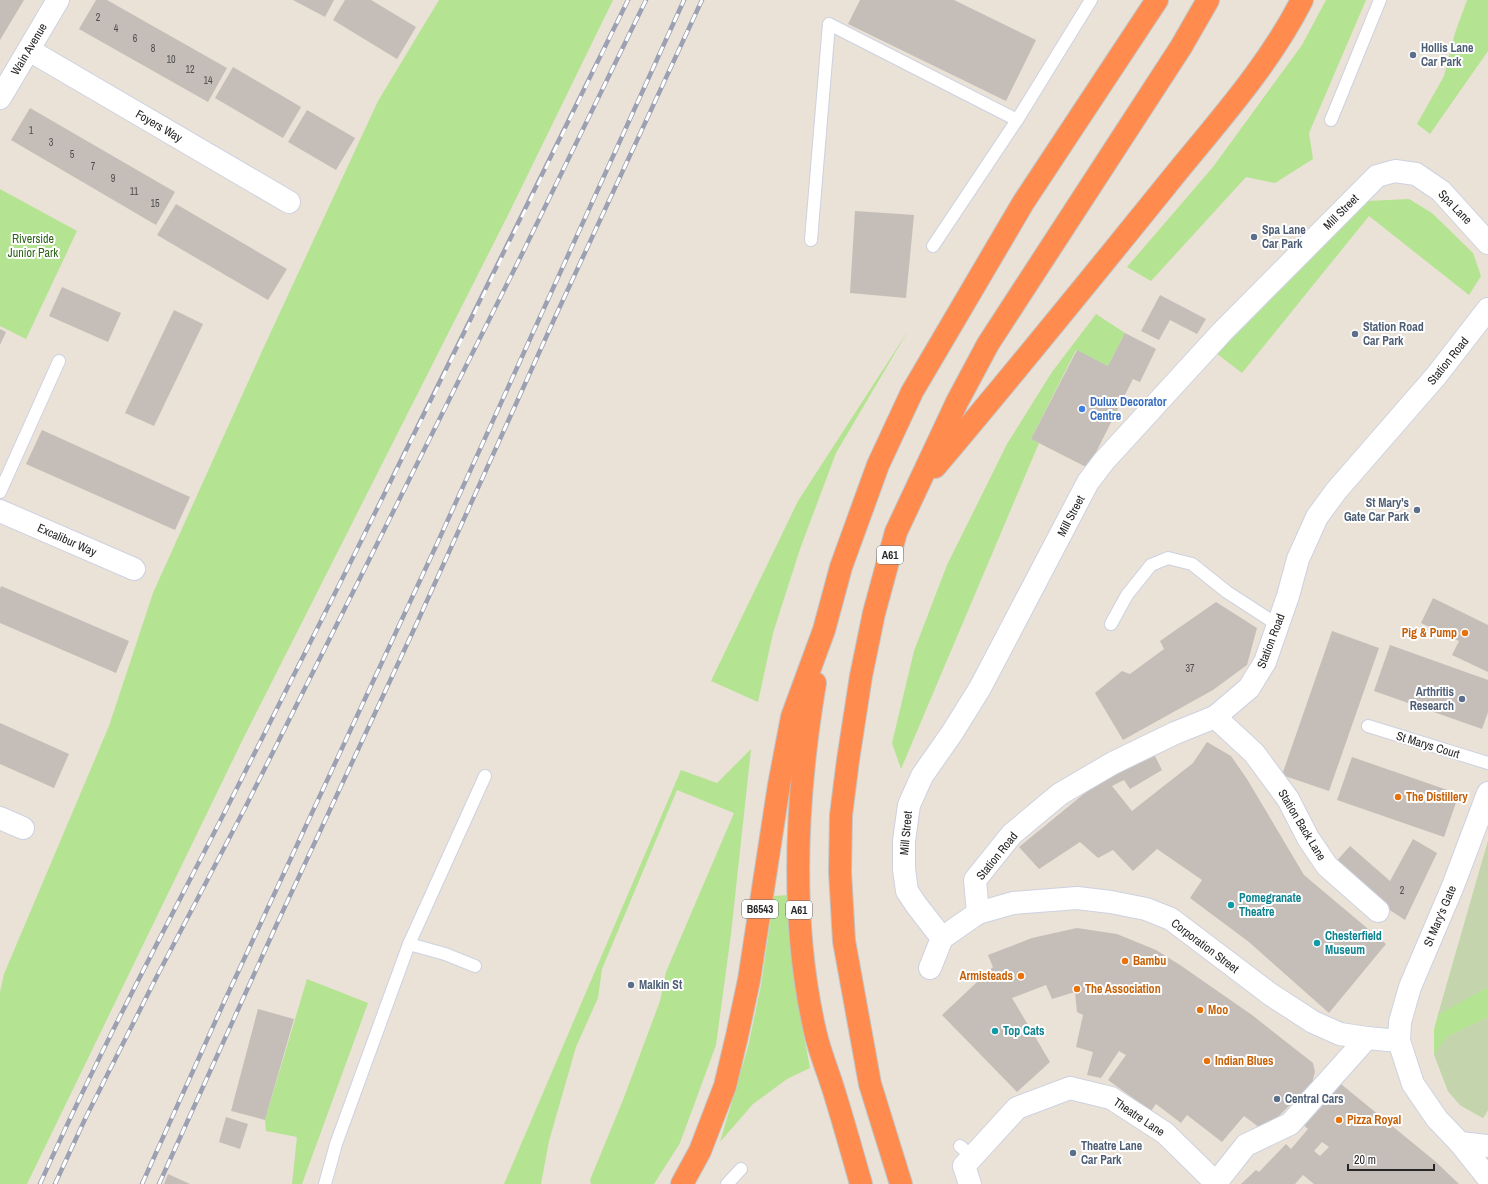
<svg xmlns="http://www.w3.org/2000/svg" width="1488" height="1184" viewBox="0 0 1488 1184" font-family="'Archivo Narrow',sans-serif">
	<style>
		.green { fill: #b4e491 }
		.cemetery { fill: #c4d5ae }
		.building { fill: #c5beb8; fill-rule: evenodd }
		.lines { fill: none; stroke-linecap: round; stroke-linejoin: round }
		.lane-casing { stroke: #cdd2e1; stroke-width: 14 }
		.street-casing { stroke: #cdd2e1; stroke-width: 24 }
		.secondary-casing { stroke: #cdd2e1; stroke-width: 24 }
		.highway-casing { stroke: #c3c3c3; stroke-width: 24 }
		.lane { stroke: #fff; stroke-width: 12 }
		.street { stroke: #fff; stroke-width: 22 }
		.secondary { stroke: #fff; stroke-width: 22 }
		.highway { stroke: #ff8c4e; stroke-width: 22 }
		.rail-casing { stroke: #9ba0b2; stroke-width: 4.5 }
		.rail { stroke: #fff; stroke-width: 3; stroke-dasharray: 9; stroke-linecap: butt }
		.service-dot { fill: #5c6f8a; stroke: #fff; stroke-width: 1.5 }
		.shop-dot { fill: #3f7fe0; stroke: #fff; stroke-width: 1.5 }
		.food-dot { fill: #e8710a; stroke: #fff; stroke-width: 1.5 }
		.culture-dot { fill: #0f9aa8; stroke: #fff; stroke-width: 1.5 }
		.labels { text-anchor: middle; dominant-baseline: central; stroke-width: 4; stroke-linejoin: round; paint-order: stroke }
		.number-label { font-size: 10px; fill: #4e4d4b }
		.shield { fill: #fff; stroke: #686868; stroke-width: 1 }
		.shield-label { font-size: 11px; font-weight: bold; fill: #272727 }
		.service-label { font-size: 12px; font-weight: bold; fill: #4e5e75; stroke: #fff; text-anchor: start }
		.street-label { font-size: 12px; fill: #272727; stroke: #fff }
		.park-label { font-size: 12px; fill: #2d6417; stroke: #fff }
		.shop-label { font-size: 12px; font-weight: bold; fill: #366cbe; stroke: #fff; text-anchor: start }
		.food-label { font-size: 12px; font-weight: bold; fill: #c56008; stroke: #fff; text-anchor: start }
		.culture-label { font-size: 12px; font-weight: bold; fill: #0d838f; stroke: #fff; text-anchor: start }
	</style>
	<rect width="100%" height="100%" fill="#eae1d7"/>
	<g class="green">
		<polygon points="439,0 613,0 509,213 243,739 27,1184 0,1184 0,992 4,974 109,726 153,593 263,349 378,101"/>
		<polygon points="1326,0 1366,0 1309,133 1313,159 1275,183 1246,177 1151,281 1127,267 1213,167 1302,45"/>
		<polygon points="1467,0 1488,0 1488,51 1430,134 1417,124 1444,76 1455,33"/>
		<polygon points="0,189 77,231 26,339 0,326"/>
		<polygon points="1409,199 1432,213 1473,253 1481,276 1469,295 1369,216 1242,373 1216,353 1367,201"/>
		<polygon points="1096,314 1125,333 1108,366 1076,350 1031,439 1039,443 901,769 892,743 914,651 947,565 1007,444 1052,372"/>
		<polygon points="908,331 836,453 800,549 773,633 758,702 711,681 798,501"/>
		<polygon points="751,749 731,934 716,1045 680,1143 654,1184 591,1184 590,1180 623,1100 660,1001 666,972 734,813 677,790 602,969 598,998 576,1047 549,1141 541,1184 504,1184 681,770 717,783"/>
		<polygon points="1488,841 1488,1110 1483,1118 1460,1105 1448,1091 1434,1054 1434,1029"/>
		<polygon points="789,895 794,982 810,1068 787,1079 753,1104 720,1142 748,1047 761,985 774,896"/>
		<polygon points="307,979 368,1003 302,1184 292,1184 297,1137 266,1131 265,1120"/>
	</g>
	<g class="cemetery">
		<polygon points="1488,841 1488,987 1438,1015"/>
		<polygon points="1488,1017 1488,1110 1483,1118 1460,1105 1448,1091 1434,1054 1448,1036"/>
	</g>
	<g class="building">
		<polygon points="0,0 24,0 0,40"/>
		<polygon points="96,0 107,0 227,68 208,102 79,29"/>
		<polygon points="293,0 334,0 325,17"/>
		<polygon points="345,0 371,0 416,27 397,59 333,20"/>
		<polygon points="860,0 954,0 1036,40 1006,101 848,24"/>
		<polygon points="233,67 301,107 283,138 215,98"/>
		<polygon points="30,108 175,192 156,225 11,140"/>
		<polygon points="307,110 355,138 336,170 288,142"/>
		<polygon points="176,204 287,269 268,300 157,235"/>
		<polygon points="855,211 914,215 906,298 850,293"/>
		<polygon points="62,287 121,313 108,342 49,316"/>
		<polygon points="1160,295 1206,319 1197,334 1170,320 1159,340 1141,331"/>
		<polygon points="174,310 203,324 154,426 125,413"/>
		<polygon points="0,329 6,332 0,345"/>
		<polygon points="1125,333 1156,349 1140,382 1133,379 1088,468 1031,439 1077,350 1108,366"/>
		<polygon points="42,430 190,497 175,530 26,464"/>
		<polygon points="1,586 129,641 116,673 0,623 0,589"/>
		<polygon points="1433,598 1488,625 1488,672 1452,655 1459,641 1421,623"/>
		<polygon points="1216,602 1257,628 1247,665 1213,690 1123,740 1095,693 1122,671 1130,674 1164,649 1160,641"/>
		<polygon points="1332,631 1379,648 1329,791 1282,775"/>
		<polygon points="1390,645 1488,680 1488,712 1482,729 1374,691"/>
		<polygon points="0,723 69,754 54,788 0,764"/>
		<polygon points="1207,742 1231,756 1247,779 1304,875 1386,944 1329,1013 1249,942 1190,898 1202,880 1157,849 1133,871 1113,850 1098,858 1080,842 1039,869 1019,847 1102,779 1153,752 1162,770 1130,789 1124,780 1112,786 1132,811 1193,763"/>
		<polygon points="1352,757 1459,794 1444,837 1337,800"/>
		<polygon points="1413,839 1437,853 1405,920 1385,907 1334,864 1350,846 1390,881"/>
		<polygon points="1077,928 1117,934 1156,950 1180,965 1252,1015 1313,1063 1315,1072 1312,1083 1264,1131 1244,1116 1222,1142 1187,1115 1181,1123 1156,1104 1151,1111 1108,1080 1126,1055 1119,1051 1101,1078 1087,1075 1093,1052 1076,1047 1083,1015 1077,1012 1075,992 1052,999 1046,985 1012,998 1050,1062 1017,1092 942,1015 993,967 988,955 1032,938"/>
		<polygon points="258,1009 294,1019 265,1120 231,1111"/>
		<path d="M1341,1084L1436,1162L1459,1184H1314L1303,1175L1295,1184H1241L1256,1170L1259,1172L1286,1144L1291,1149L1308,1129L1301,1123ZM1322,1142L1329,1147L1320,1156L1314,1151Z"/>
		<polygon points="226,1117 248,1124 240,1149 219,1142"/>
		<polygon points="168,1174 190,1184 164,1184"/>
	</g>
	<g class="lines">
		<defs>
			<g id="lane">
				<polyline points="1331,120 1380,0"/>
				<polyline points="811,240 829,24 1017,120 1091,0"/>
				<polyline points="933,246 1017,120"/>
				<polyline points="0,492 59,361"/>
				<polyline points="1111,624 1127,595 1151,565 1168,558 1192,564 1227,592 1278,625"/>
				<polyline points="1368,726 1488,763"/>
				<polyline points="409,944 445,954 475,966"/>
				<polyline points="960,1146 972,1157"/>
				<polyline points="325,1184 336,1144 409,944 485,776"/>
				<polyline points="727,1184 741,1169"/>
			</g>
			<g id="street">
				<polyline points="29,50 289,202"/>
				<polyline points="0,98 58,0"/>
				<polyline points="0,511 134,569"/>
				<polyline points="1215,717 1254,753 1288,799 1308,838 1327,866 1378,911"/>
				<polyline points="0,818 23,828"/>
				<polyline points="978,913 975,880 1012,834 1060,794 1113,763 1175,733 1215,717 1249,688 1265,662 1288,596 1298,559 1317,517 1336,491 1436,376 1488,309"/>
				<polyline points="942,938 917,906 907,891 904,869 904,841 909,805 922,776 952,733 980,688 1088,482 1104,461 1222,332 1377,176 1395,171 1416,174 1441,191 1488,243"/>
				<polyline points="930,968 942,938 978,913 1013,903 1077,898 1111,902 1146,909 1171,919 1270,994 1313,1022 1340,1034 1367,1038 1399,1041"/>
				<polyline points="1460,1143 1488,1146"/>
				<polyline points="970,1184 964,1166 1017,1108 1070,1088 1111,1098 1165,1133 1216,1183"/>
				<polyline points="1215,1184 1246,1145 1290,1124 1367,1038"/>
			</g>
			<polyline id="secondary" points="1488,793 1453,886 1410,987 1400,1022 1399,1041 1413,1084 1437,1119 1460,1143 1488,1178"/>
			<g id="highway">
				<path d="M935,467C1013,375 1089,281 1165,187C1213,127 1267,69 1302,0"/>
				<path d="M815,683C796,796 789,917 815,1031C819,1050 827,1069 833,1088C843,1120 852,1152 861,1184"/>
				<polyline points="682,1184 700,1151 725,1086 737,1036 749,980 779,785 792,717 824,630 841,567 878,465 912,392 1023,203 1157,0"/>
				<polyline points="901,1184 870,1084 844,941 840,872 841,815 848,760 861,676 874,613 896,532 957,402 988,344 1181,47 1208,0"/>
			</g>
		</defs>
		<use href="#lane" class="lane-casing"/>
		<use href="#street" class="street-casing"/>
		<use href="#secondary" class="secondary-casing"/>
		<use href="#highway" class="highway-casing"/>
		<use href="#lane" class="lane"/>
		<use href="#street" class="street"/>
		<use href="#secondary" class="secondary"/>
		<use href="#highway" class="highway"/>
		<defs>
			<g id="rail">
				<path d="M40,1184C100,1049 171,918 238,786C370,525 500,263 628,0"/>
				<polyline points="55,1184 86,1117 155,980 246,806 522,254 646,0"/>
				<polyline points="142,1184 225,1000 436,546 684,0"/>
				<polyline points="159,1184 275,928 416,625 557,313 702,0"/>
			</g>
		</defs>
		<use href="#rail" class="rail-casing"/>
		<use href="#rail" class="rail"/>
	</g>
	<g class="service-dot">
		<circle cx="1413" cy="55" r="4"/>
		<circle cx="1254" cy="237" r="4"/>
		<circle cx="1355" cy="334" r="4"/>
		<circle cx="1417" cy="510" r="4"/>
		<circle cx="1462" cy="699" r="4"/>
		<circle cx="631" cy="985" r="4"/>
		<circle cx="1277" cy="1099" r="4"/>
		<circle cx="1073" cy="1153" r="4"/>
	</g>
	<circle class="shop-dot" cx="1082" cy="409" r="4"/>
	<g class="food-dot">
		<circle cx="1465" cy="633" r="4"/>
		<circle cx="1398" cy="797" r="4"/>
		<circle cx="1125" cy="961" r="4"/>
		<circle cx="1021" cy="976" r="4"/>
		<circle cx="1077" cy="989" r="4"/>
		<circle cx="1200" cy="1010" r="4"/>
		<circle cx="1207" cy="1061" r="4"/>
		<circle cx="1339" cy="1120" r="4"/>
	</g>
	<g class="culture-dot">
		<circle cx="1231" cy="905" r="4"/>
		<circle cx="1317" cy="943" r="4"/>
		<circle cx="995" cy="1031" r="4"/>
	</g>
	<g class="labels">
		<g class="number-label">
			<text x="98" y="17">2</text>
			<text x="116" y="28">4</text>
			<text x="135" y="38">6</text>
			<text x="153" y="48">8</text>
			<text x="171" y="59">10</text>
			<text x="190" y="69">12</text>
			<text x="208" y="80">14</text>
			<text x="31" y="130">1</text>
			<text x="51" y="142">3</text>
			<text x="72" y="154">5</text>
			<text x="93" y="166">7</text>
			<text x="113" y="178">9</text>
			<text x="134" y="191">11</text>
			<text x="155" y="203">15</text>
			<text x="1190" y="668">37</text>
			<text x="1402" y="890">2</text>
		</g>
		<g class="shield">
			<rect x="877" y="546" width="26" height="18" rx="3"/>
			<rect x="742" y="900" width="36" height="18" rx="3"/>
			<rect x="786" y="901" width="26" height="18" rx="3"/>
		</g>
		<g class="shield-label">
			<text x="890" y="555">A61</text>
			<text x="760" y="909">B6543</text>
			<text x="799" y="910">A61</text>
		</g>
		<g class="service-label">
			<text x="1421" y="48">Hollis Lane<tspan x="1421" dy="14">Car Park</tspan></text>
			<text x="1262" y="230">Spa Lane<tspan x="1262" dy="14">Car Park</tspan></text>
			<text x="1363" y="327">Station Road<tspan x="1363" dy="14">Car Park</tspan></text>
			<text x="1409" y="503" text-anchor="end">St Mary's<tspan x="1409" dy="14">Gate Car Park</tspan></text>
			<text x="1454" y="692" text-anchor="end">Arthritis<tspan x="1454" dy="14">Research</tspan></text>
			<text x="639" y="985">Malkin St</text>
			<text x="1285" y="1099">Central Cars</text>
			<text x="1081" y="1146">Theatre Lane<tspan x="1081" dy="14">Car Park</tspan></text>
		</g>
		<g class="street-label">
			<text transform="translate(29 49) rotate(-59)">Wain Avenue</text>
			<text transform="translate(159 126) rotate(30)">Foyers Way</text>
			<text transform="translate(1455 207) rotate(46)">Spa Lane</text>
			<text transform="translate(1341 212) rotate(-45)">Mill Street</text>
			<text transform="translate(1448 361) rotate(-51)">Station Road</text>
			<text transform="translate(1071 516) rotate(-62)">Mill Street</text>
			<text transform="translate(67 540) rotate(24)">Excalibur Way</text>
			<text transform="translate(1271 641) rotate(-69)">Station Road</text>
			<text transform="translate(1428 745) rotate(17)">St Marys Court</text>
			<text transform="translate(1302 825) rotate(59)">Station Back Lane</text>
			<text transform="translate(906 833) rotate(-85)">Mill Street</text>
			<text transform="translate(997 856) rotate(-51)">Station Road</text>
			<text transform="translate(1440 916) rotate(-67)">St Mary's Gate</text>
			<text transform="translate(1205 946) rotate(37)">Corporation Street</text>
			<text transform="translate(1139 1117) rotate(34)">Theatre Lane</text>
		</g>
		<g class="park-label">
			<text x="33" y="239">Riverside<tspan x="33" dy="14">Junior Park</tspan></text>
		</g>
		<g class="shop-label">
			<text x="1090" y="402">Dulux Decorator<tspan x="1090" dy="14">Centre</tspan></text>
		</g>
		<g class="food-label">
			<text x="1457" y="633" text-anchor="end">Pig &amp; Pump</text>
			<text x="1406" y="797">The Distillery</text>
			<text x="1133" y="961">Bambu</text>
			<text x="1013" y="976" text-anchor="end">Armisteads</text>
			<text x="1085" y="989">The Association</text>
			<text x="1208" y="1010">Moo</text>
			<text x="1215" y="1061">Indian Blues</text>
			<text x="1347" y="1120">Pizza Royal</text>
		</g>
		<g class="culture-label">
			<text x="1239" y="898">Pomegranate<tspan x="1239" dy="14">Theatre</tspan></text>
			<text x="1325" y="936">Chesterfield<tspan x="1325" dy="14">Museum</tspan></text>
			<text x="1003" y="1031">Top Cats</text>
		</g>
	</g>
	<path d="M1348 1164v6h86v-6" fill="none" stroke="#272727" stroke-width="2"/>
	<text x="1354" y="1164" font-size="12" fill="#272727" stroke="#ffffff" stroke-width="3" paint-order="stroke">20 m</text>
</svg>
